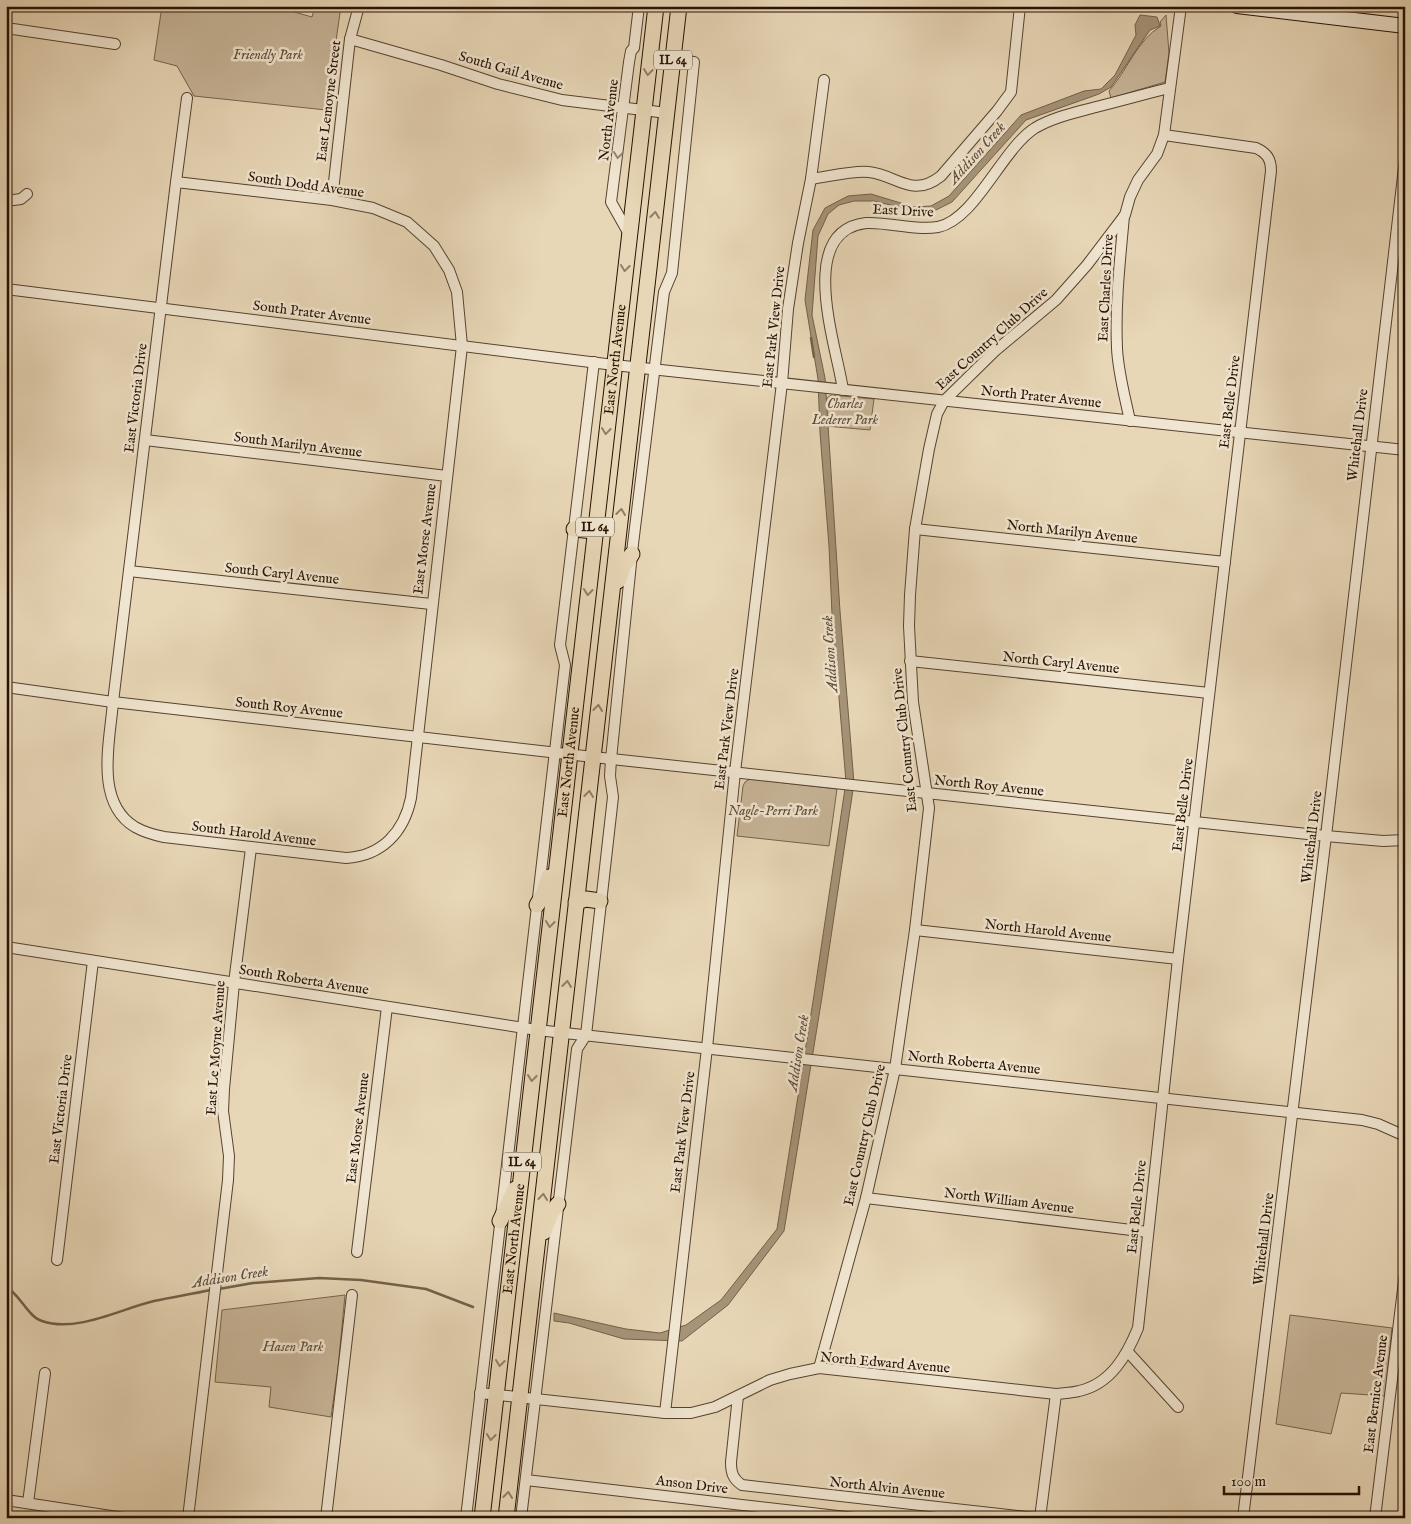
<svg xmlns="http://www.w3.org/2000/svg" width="1411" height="1524" viewBox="0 0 1411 1524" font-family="'IM FELL English',serif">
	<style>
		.green { fill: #c7b598; stroke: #76634d }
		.water { fill: #a69479; stroke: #736049 }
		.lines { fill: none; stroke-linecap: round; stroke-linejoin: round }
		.stream { stroke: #736049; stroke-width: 2.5 }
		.street-casing { stroke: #56422f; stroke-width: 12 }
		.secondary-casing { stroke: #261102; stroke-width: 16 }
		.primary-casing { stroke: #261102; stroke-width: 17 }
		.street { stroke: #f0e5d0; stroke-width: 10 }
		.secondary { stroke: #f0e5d0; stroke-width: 14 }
		.primary { stroke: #e8d7b7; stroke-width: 15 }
		.oneway { stroke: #917e66 }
		.oneway2 { stroke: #958673 }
		.labels { text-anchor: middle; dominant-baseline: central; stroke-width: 5; stroke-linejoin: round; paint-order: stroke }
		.shield { fill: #f0e5d0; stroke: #635140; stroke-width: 1 }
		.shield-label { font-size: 12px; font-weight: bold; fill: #261102 }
		.park-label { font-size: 14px; font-style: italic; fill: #5e4a36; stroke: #f0e5d0 }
		.street-label { font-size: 14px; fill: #261102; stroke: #f0e5d0 }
		.water-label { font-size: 15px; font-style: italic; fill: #604c38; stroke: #f0e5d0 }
	</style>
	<rect width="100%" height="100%" fill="#e8d7b7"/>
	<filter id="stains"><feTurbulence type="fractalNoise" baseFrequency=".004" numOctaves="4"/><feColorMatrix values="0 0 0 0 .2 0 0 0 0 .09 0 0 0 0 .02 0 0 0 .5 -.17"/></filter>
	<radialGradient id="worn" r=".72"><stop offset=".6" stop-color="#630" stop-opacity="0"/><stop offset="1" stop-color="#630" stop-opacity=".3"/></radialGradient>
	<g class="green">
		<polygon points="162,6 273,6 312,17 315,6 341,6 326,110 194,96 177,66 154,60"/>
		<path d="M1166,15L1169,53L1165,82L1111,98L1109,91C1127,71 1137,40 1161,26L1160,22Z"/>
		<polygon points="831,395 874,399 870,430 826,426 827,398"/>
		<polygon points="750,779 837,789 829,846 737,836 743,786 745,782"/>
		<polygon points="345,1295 338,1368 331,1417 269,1407 271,1387 215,1382 222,1310"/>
		<polygon points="1290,1315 1392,1328 1385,1396 1341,1393 1331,1434 1276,1424"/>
	</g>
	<polygon class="water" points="1140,15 1157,17 1160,26 1150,30 1111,87 1099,94 1026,120 952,202 930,213 915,211 874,201 854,201 839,205 828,214 818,236 812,315 825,378 840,611 854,783 822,997 784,1231 728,1305 682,1341 624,1339 569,1323 554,1321 554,1313 626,1329 660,1333 686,1325 721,1300 777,1229 814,995 846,782 832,614 829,546 820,433 818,379 805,300 813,230 825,208 848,196 871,194 914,207 931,206 949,196 1021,115 1084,91 1101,89 1115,75 1136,35 1135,25"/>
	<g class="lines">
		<g class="stream">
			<polyline points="811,338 814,357"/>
			<path d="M6,1287C19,1293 28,1317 42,1321C77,1333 120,1309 154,1301C173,1297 192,1294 211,1290"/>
			<polyline points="219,1289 253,1283 319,1278 361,1280 426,1289 473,1307"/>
		</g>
		<defs>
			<g id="street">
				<polyline points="6,28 115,44"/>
				<polyline points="350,39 441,65 498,84 562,100 667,113"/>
				<path d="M811,179C827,177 854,170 869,172C897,175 912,199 941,176L997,111L1011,92L1020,6"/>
				<path d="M176,182L332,200L373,208L407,222L434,246L449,270L457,292L462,346L411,798C404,832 382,856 346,858L164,837C154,835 144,832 135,827C94,802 110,741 113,702L176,182L187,98"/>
				<polyline points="332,200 350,39 359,6"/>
				<polyline points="6,201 21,199 27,194"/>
				<path d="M1124,216C1120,260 1115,304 1117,348C1118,372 1125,397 1130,421"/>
				<polyline points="629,234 611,202 629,62 631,51 634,48 639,6"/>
				<polyline points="6,289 614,365 1405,450"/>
				<path d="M843,390C837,347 795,231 866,223C890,222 915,231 938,227C975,220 1002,149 1035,128C1054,117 1074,113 1096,107C1120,101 1145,94 1169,88"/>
				<polyline points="145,440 447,476"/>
				<polyline points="915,529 1225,562"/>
				<polyline points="129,571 431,604"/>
				<polyline points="910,661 1209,693"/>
				<polyline points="6,687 113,702 593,757 1195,822 1326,836 1383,841 1405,840"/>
				<polyline points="915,930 1178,959"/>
				<polyline points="6,947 537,1030 1362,1120 1378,1124 1405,1136"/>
				<polyline points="866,1198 1148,1232"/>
				<polyline points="357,1252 387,1007"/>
				<polyline points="57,1260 93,961"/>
				<polyline points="1128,1352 1178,1407"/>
				<polyline points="819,1368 866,1198 895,1069 915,930 929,808 913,702 909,626 910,595 915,529 929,449 937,414 944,401 995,351 1056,300 1087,265 1125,215 1130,197 1138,180 1157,154 1164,135 1181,6"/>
				<polyline points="480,1393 665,1413 691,1413 715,1407 770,1380 790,1374 819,1368 1056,1394"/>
				<path d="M738,1396L731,1462C731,1473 733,1479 742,1485L1036,1518"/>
				<polyline points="665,1413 707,1048 735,772 782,383 788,309 798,243 811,179 824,80"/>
				<polyline points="526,1480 855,1518"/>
				<polyline points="6,1500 124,1518"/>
				<polyline points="28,1503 45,1373"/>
				<polyline points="188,1518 228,1180 229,1156 223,1111 224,1089 234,983 251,848"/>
				<polyline points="326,1518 352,1295"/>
				<polyline points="466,1518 565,665 560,645 594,362"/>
				<polyline points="521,1518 577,1049 586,1035 613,797 610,776 611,759 633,544 664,292 672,273 694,62 673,60"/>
				<path d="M1040,1518L1056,1394C1064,1393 1072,1393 1079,1391C1111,1384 1127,1355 1138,1328L1178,959L1271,171C1271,159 1267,153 1256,148L1164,135"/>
				<polyline points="1243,1518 1326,836 1405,159"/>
				<polyline points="1375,1518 1405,1273"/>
			</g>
			<polyline id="secondary" points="1237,6 1405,26"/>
			<g id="primary">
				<polyline points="574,529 594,531"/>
				<polyline points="618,581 624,565 632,554"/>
				<polyline points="576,902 586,899 600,901"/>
				<polyline points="537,905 544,893 549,877"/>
				<polyline points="500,1221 515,1189"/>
				<polyline points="544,1232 551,1213 558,1204"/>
				<path id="s1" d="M482,1518L656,6"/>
				<polyline points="506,1518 679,6"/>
			</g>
		</defs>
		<use href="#street" class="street-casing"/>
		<use href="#secondary" class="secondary-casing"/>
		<use href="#primary" class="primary-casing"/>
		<use href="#street" class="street"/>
		<use href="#secondary" class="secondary"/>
		<use href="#primary" class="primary"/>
	</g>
	<defs><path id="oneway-chevron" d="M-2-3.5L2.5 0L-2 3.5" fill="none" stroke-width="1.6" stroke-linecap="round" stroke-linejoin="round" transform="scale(1.25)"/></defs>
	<g class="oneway">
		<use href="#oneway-chevron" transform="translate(648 72) rotate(97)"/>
		<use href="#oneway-chevron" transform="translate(655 215) rotate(-83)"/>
		<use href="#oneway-chevron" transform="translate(625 268) rotate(97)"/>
		<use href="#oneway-chevron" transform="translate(606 431) rotate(97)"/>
		<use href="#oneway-chevron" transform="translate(621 512) rotate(-83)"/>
		<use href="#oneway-chevron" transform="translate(588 592) rotate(96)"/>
		<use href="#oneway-chevron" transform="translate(598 708) rotate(-84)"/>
		<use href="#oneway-chevron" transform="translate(589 794) rotate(-83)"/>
		<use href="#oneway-chevron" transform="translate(550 924) rotate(97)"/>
		<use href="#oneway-chevron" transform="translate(567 984) rotate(-83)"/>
		<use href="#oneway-chevron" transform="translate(532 1078) rotate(97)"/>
		<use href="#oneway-chevron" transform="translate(543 1197) rotate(-84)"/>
		<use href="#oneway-chevron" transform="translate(500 1363) rotate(97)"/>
		<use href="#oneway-chevron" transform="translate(491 1437) rotate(97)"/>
		<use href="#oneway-chevron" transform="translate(508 1495) rotate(-83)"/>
	</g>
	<use class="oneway2" href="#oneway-chevron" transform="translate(618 155) rotate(97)"/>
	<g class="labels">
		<g class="shield">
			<rect x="654" y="50.5" width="38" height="19" rx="4"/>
			<rect x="576" y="517.5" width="38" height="19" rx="4"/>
			<rect x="503" y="1152.5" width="38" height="19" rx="4"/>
		</g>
		<g class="shield-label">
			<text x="673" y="60">IL 64</text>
			<text x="595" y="527">IL 64</text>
			<text x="522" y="1162">IL 64</text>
		</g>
		<g class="park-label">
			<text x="268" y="55">Friendly Park</text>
			<text x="845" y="404">Charles<tspan x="845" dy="16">Lederer Park</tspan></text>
			<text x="773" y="811">Nagle-Perri Park</text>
			<text x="293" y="1347">Hasen Park</text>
		</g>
		<g class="street-label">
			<text transform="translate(511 71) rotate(16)">South Gail Avenue</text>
			<text transform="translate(329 101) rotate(-83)">East Lemoyne Street</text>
			<text transform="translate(609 120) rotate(-83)">North Avenue</text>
			<text transform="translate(306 185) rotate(8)">South Dodd Avenue</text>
			<text transform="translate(903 211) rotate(3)">East Drive</text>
			<text transform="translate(1106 288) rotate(-87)">East Charles Drive</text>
			<text transform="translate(312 313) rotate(7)">South Prater Avenue</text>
			<text transform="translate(774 327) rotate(-84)">East Park View Drive</text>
			<text transform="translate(992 339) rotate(-42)">East Country Club Drive</text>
			<text stroke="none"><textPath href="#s1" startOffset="1166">East North Avenue</textPath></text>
			<text transform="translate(1041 397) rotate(6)">North Prater Avenue</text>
			<text transform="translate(136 398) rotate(-83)">East Victoria Drive</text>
			<text transform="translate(1230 402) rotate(-83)">East Belle Drive</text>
			<text transform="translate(1358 435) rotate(-83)">Whitehall Drive</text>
			<text transform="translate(298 445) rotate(7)">South Marilyn Avenue</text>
			<text transform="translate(1072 532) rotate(6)">North Marilyn Avenue</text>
			<text transform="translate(425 539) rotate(-83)">East Morse Avenue</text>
			<text transform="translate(282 574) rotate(6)">South Caryl Avenue</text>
			<text transform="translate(1061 663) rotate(6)">North Caryl Avenue</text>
			<text transform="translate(289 708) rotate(6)">South Roy Avenue</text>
			<text transform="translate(727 729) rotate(-83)">East Park View Drive</text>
			<text transform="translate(905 740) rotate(-96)">East Country Club Drive</text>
			<text stroke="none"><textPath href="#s1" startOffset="761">East North Avenue</textPath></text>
			<text transform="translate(989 786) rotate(6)">North Roy Avenue</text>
			<text transform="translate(1183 805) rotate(-83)">East Belle Drive</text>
			<text transform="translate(254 834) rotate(7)">South Harold Avenue</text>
			<text transform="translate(1312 837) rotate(-83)">Whitehall Drive</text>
			<text transform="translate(1048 931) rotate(6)">North Harold Avenue</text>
			<text transform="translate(304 980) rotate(9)">South Roberta Avenue</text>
			<text transform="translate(216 1048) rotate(-86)">East Le Moyne Avenue</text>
			<text transform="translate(974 1063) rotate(6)">North Roberta Avenue</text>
			<text transform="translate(61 1109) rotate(-83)">East Victoria Drive</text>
			<text transform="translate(358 1128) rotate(-83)">East Morse Avenue</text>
			<text transform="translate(683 1132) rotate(-83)">East Park View Drive</text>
			<text transform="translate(865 1135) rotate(-77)">East Country Club Drive</text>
			<text transform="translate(1009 1201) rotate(7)">North William Avenue</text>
			<text transform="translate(1137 1207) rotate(-84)">East Belle Drive</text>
			<text stroke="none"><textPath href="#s1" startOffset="281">East North Avenue</textPath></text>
			<text transform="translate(1264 1239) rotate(-83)">Whitehall Drive</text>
			<text transform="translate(885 1363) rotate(5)">North Edward Avenue</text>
			<text transform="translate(1376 1394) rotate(-83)">East Bernice Avenue</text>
			<text transform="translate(692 1485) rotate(7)">Anson Drive</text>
			<text transform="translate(887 1488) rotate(6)">North Alvin Avenue</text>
		</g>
		<g class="water-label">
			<text transform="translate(977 153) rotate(-48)">Addison Creek</text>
			<text transform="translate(830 654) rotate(-94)">Addison Creek</text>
			<text transform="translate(798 1053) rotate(-81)">Addison Creek</text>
			<text transform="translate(230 1277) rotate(-9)">Addison Creek</text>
		</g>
	</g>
	<rect width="1411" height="1524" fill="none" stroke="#e8d7b7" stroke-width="25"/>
	<rect x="8" y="8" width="1396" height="1509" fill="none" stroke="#261102" stroke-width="2.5"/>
	<rect x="12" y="12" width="1386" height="1499" fill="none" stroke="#261102"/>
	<path d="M1224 1486v8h135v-8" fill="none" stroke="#261102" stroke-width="2.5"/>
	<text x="1231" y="1486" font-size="15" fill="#261102" stroke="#f0e5d0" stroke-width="4" paint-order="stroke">100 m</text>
	<rect width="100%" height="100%" filter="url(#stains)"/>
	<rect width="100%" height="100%" fill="url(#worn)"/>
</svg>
